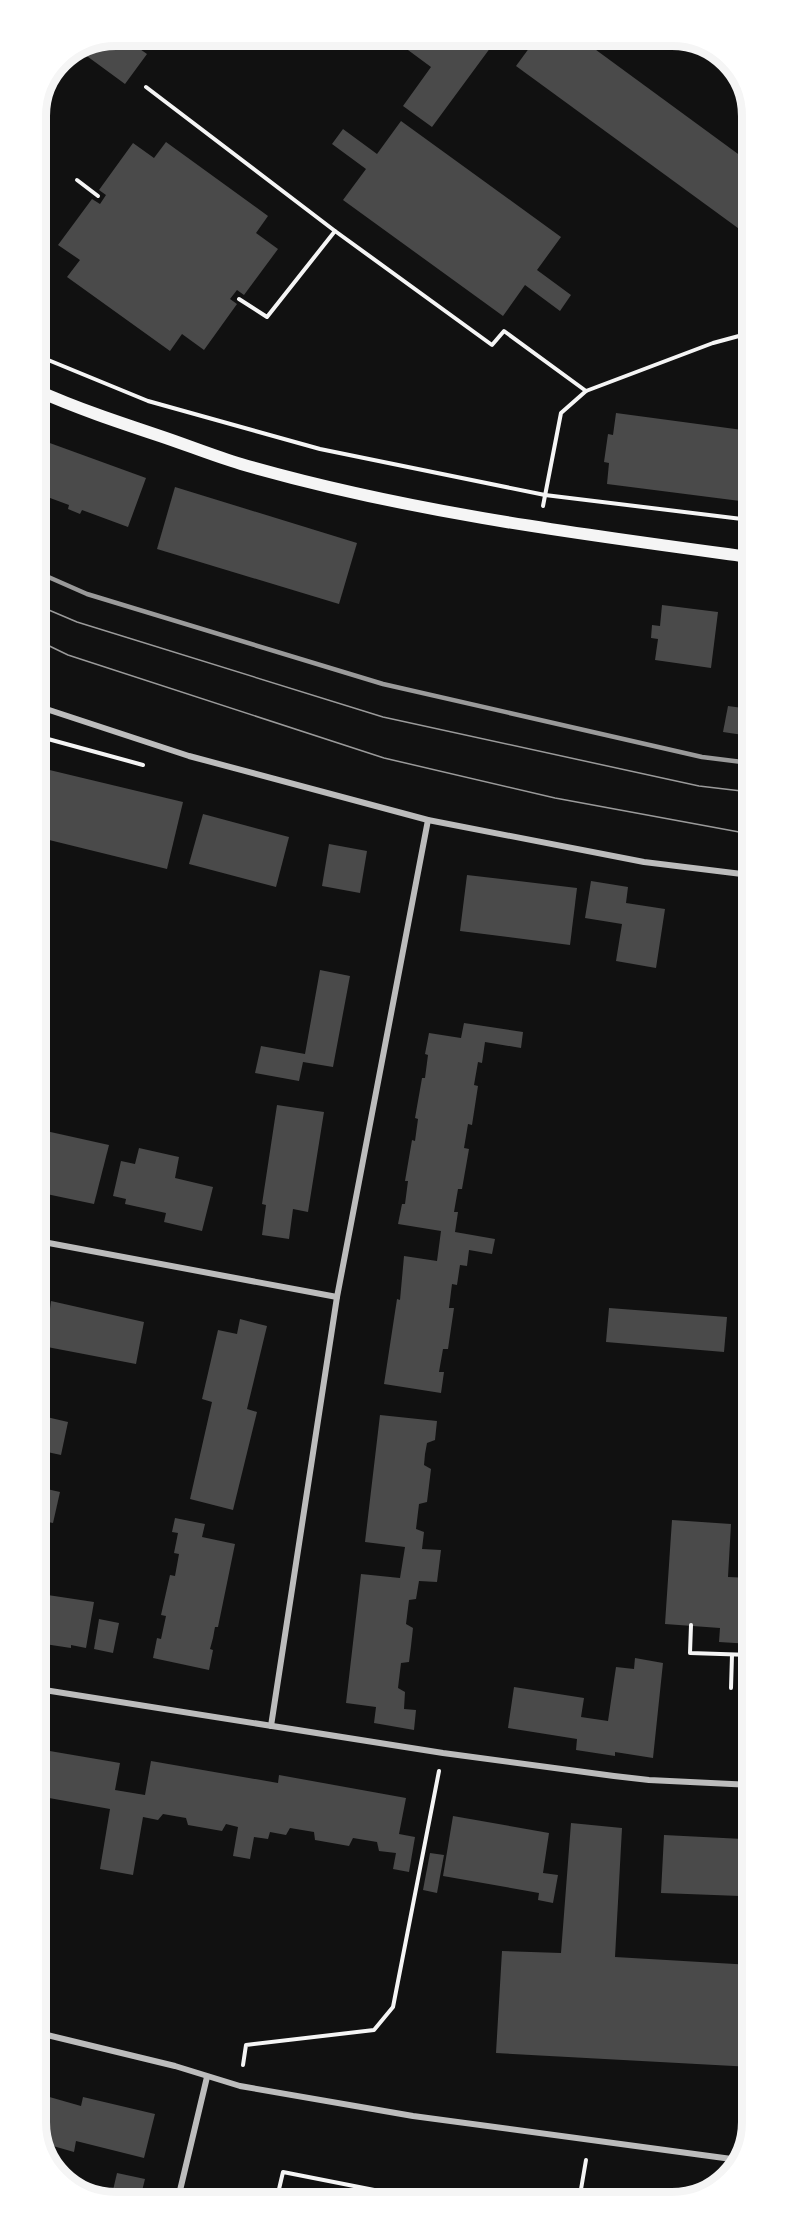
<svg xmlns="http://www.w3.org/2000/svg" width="788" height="2239" viewBox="0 0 788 2239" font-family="'IBM Plex Serif',serif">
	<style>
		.building { fill: #4a4a4a }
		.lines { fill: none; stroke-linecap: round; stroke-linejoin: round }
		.path { stroke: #f5f5f5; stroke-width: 4 }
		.minor { stroke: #bcbcbc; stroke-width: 6 }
		.secondary { stroke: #f5f5f5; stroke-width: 12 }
		.tram { stroke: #9a9a9a; stroke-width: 1.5 }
		.rail { stroke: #9a9a9a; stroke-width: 4.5 }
		.rim { fill: none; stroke: #f5f5f5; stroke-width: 8 }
	</style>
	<rect width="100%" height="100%" fill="#111"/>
	<g class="building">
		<polygon points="116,36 130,36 127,40 147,54 125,84 80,51"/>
		<polygon points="389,36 499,36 432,127 403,106 431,67"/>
		<polygon points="538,36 577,36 749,162 750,221 742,231 516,66"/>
		<polygon points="401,121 561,237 537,270 571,295 560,311 525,285 503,316 343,200 366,169 332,144 343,129 377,154"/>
		<polygon points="166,142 268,216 256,233 278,249 244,295 237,290 230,299 237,304 204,350 182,334 170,351 67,277 80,260 58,245 92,199 100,204 106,195 99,190 133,143 154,158"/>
		<polygon points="616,413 750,431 748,502 607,484 609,463 604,462 608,434 613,435"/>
		<polygon points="47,442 146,478 128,527 82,510 80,514 68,509 69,505 42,495 40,499 37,498 37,471"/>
		<polygon points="175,487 357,543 339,604 157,549"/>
		<polygon points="662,605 718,612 711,668 655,660 658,639 651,638 652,625 660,626"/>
		<polygon points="728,706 750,709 750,736 723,732"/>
		<polygon points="37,767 183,802 167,869 37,837"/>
		<polygon points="203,814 289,837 276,887 189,864"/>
		<polygon points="329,844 367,851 360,893 322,886"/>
		<polygon points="467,875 577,888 570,945 460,931"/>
		<polygon points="591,881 628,887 626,903 665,909 656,968 616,961 622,924 585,918"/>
		<polygon points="320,970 350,976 333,1067 303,1062 299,1081 255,1073 261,1046 305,1054"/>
		<polygon points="464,1023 523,1032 521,1048 485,1042 482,1063 478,1062 474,1085 478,1086 472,1125 468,1124 464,1148 469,1149 462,1189 458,1189 454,1212 458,1212 455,1232 495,1239 492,1254 469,1250 467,1266 460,1265 457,1285 452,1284 449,1308 454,1308 448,1349 443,1349 439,1372 444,1372 441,1393 384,1384 397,1299 400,1300 404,1256 437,1261 441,1231 398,1224 402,1204 405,1204 408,1181 405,1181 412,1140 415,1141 418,1119 415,1118 422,1078 425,1078 428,1055 425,1054 429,1033 461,1038"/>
		<polygon points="277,1105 324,1112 308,1212 293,1209 289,1239 262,1235 266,1205 262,1204"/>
		<polygon points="37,1129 109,1145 94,1204 37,1192"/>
		<polygon points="139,1148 179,1157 175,1178 213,1187 202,1231 164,1222 166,1213 125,1204 126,1199 113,1196 121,1161 135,1164"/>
		<polygon points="51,1301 144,1322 136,1364 42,1346 40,1353 38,1353 38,1306 50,1309"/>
		<polygon points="609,1308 727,1317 724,1352 606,1342"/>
		<polygon points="240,1319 267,1326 247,1409 257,1412 233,1510 190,1499 212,1402 202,1399 218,1330 237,1334"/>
		<polygon points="38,1415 68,1422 61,1455 38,1450"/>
		<polygon points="380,1415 437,1421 435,1440 427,1443 425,1454 424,1465 431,1469 427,1502 419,1504 416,1529 424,1532 422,1549 441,1550 437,1582 419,1581 416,1599 409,1600 406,1624 413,1628 411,1646 409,1662 401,1663 398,1688 405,1692 404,1709 416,1710 414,1730 374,1723 376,1707 346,1703 361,1574 400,1578 405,1547 365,1542"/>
		<polygon points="38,1487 60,1492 53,1523 38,1520"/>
		<polygon points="175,1518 205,1524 202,1537 235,1544 218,1627 215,1627 213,1638 210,1649 213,1650 209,1670 153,1658 157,1638 161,1639 166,1616 161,1615 170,1575 175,1576 179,1554 174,1553 178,1533 172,1532"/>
		<polygon points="672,1520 731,1524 728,1577 751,1578 751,1644 719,1642 720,1628 665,1624"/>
		<polygon points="38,1588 42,1588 41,1594 94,1602 86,1648 71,1645 71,1648 38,1643"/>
		<polygon points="99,1619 119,1623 113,1653 94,1649"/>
		<polygon points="635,1658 663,1663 653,1758 615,1752 615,1756 576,1750 577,1739 508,1728 514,1687 584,1698 581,1717 608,1721 616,1667 634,1669"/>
		<polygon points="38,1749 120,1763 115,1790 145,1795 151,1761 278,1783 279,1775 406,1798 399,1834 415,1837 409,1872 393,1869 396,1853 379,1851 377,1842 353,1838 349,1846 315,1840 314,1832 290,1828 286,1835 270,1832 268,1839 254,1837 250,1859 233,1856 238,1827 226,1824 222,1831 188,1825 186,1818 163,1814 158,1820 143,1817 133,1875 100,1869 110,1809 38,1796"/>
		<polygon points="453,1816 549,1833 543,1873 558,1875 553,1903 538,1900 539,1893 443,1876"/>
		<polygon points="571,1823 622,1828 615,1957 752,1965 752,2067 496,2053 502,1951 561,1953"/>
		<polygon points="743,1832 752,1832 752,1890 741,1890 740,1896 661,1893 664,1835 743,1839"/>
		<polygon points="430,1853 444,1855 437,1893 423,1890"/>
		<polygon points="39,2094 81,2106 83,2097 155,2114 144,2158 76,2141 74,2152 39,2142"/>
		<polygon points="117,2173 145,2179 139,2203 110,2203"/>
	</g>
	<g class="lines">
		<g class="path">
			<polyline points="146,87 335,231 492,345 504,331 586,391 713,343 750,333"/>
			<polyline points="77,180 98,196"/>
			<polyline points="239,299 267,317 335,231"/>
			<polyline points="36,355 148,401 320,449 545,495 750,520"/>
			<polyline points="543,506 561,413 586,391"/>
			<polyline points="37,736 143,765"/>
			<polyline points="691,1625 690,1653 751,1655"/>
			<polyline points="731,1688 732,1655"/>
			<polyline points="243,2065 246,2045 374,2030 393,2007 439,1771"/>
			<polyline points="579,2201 586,2160"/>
			<polyline points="276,2202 283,2172 430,2201"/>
			<polyline points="378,2202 381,2191"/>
		</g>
		<g class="minor">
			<polyline points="37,706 189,756 428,820 644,862 750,875"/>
			<polyline points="38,1241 337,1297"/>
			<polyline points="38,1689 443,1753 614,1776 649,1780 752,1785"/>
			<polyline points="271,1726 337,1297 428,820"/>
			<polyline points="39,2033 175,2066 240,2086 413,2116 739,2160"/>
			<polyline points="177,2203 207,2077"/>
		</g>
		<path class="secondary" d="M36,390C76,408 118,422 160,436C187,445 214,456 241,464C407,512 579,534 750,557"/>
		<g class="tram">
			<polyline points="37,605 77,622 383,717 699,786 750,792"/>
			<polyline points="37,640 68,655 384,758 555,798 750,834"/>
		</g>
		<polyline class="rail" points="37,572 87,594 383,684 702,757 750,763"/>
	</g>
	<path d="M0 0H788V2239H0ZM116 46H672A70 70 0 0 1 742 116V2122A70 70 0 0 1 672 2192H116A70 70 0 0 1 46 2122V116A70 70 0 0 1 116 46Z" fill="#fff" fill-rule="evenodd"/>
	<path class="rim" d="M116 46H672A70 70 0 0 1 742 116V2122A70 70 0 0 1 672 2192H116A70 70 0 0 1 46 2122V116A70 70 0 0 1 116 46Z"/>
</svg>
